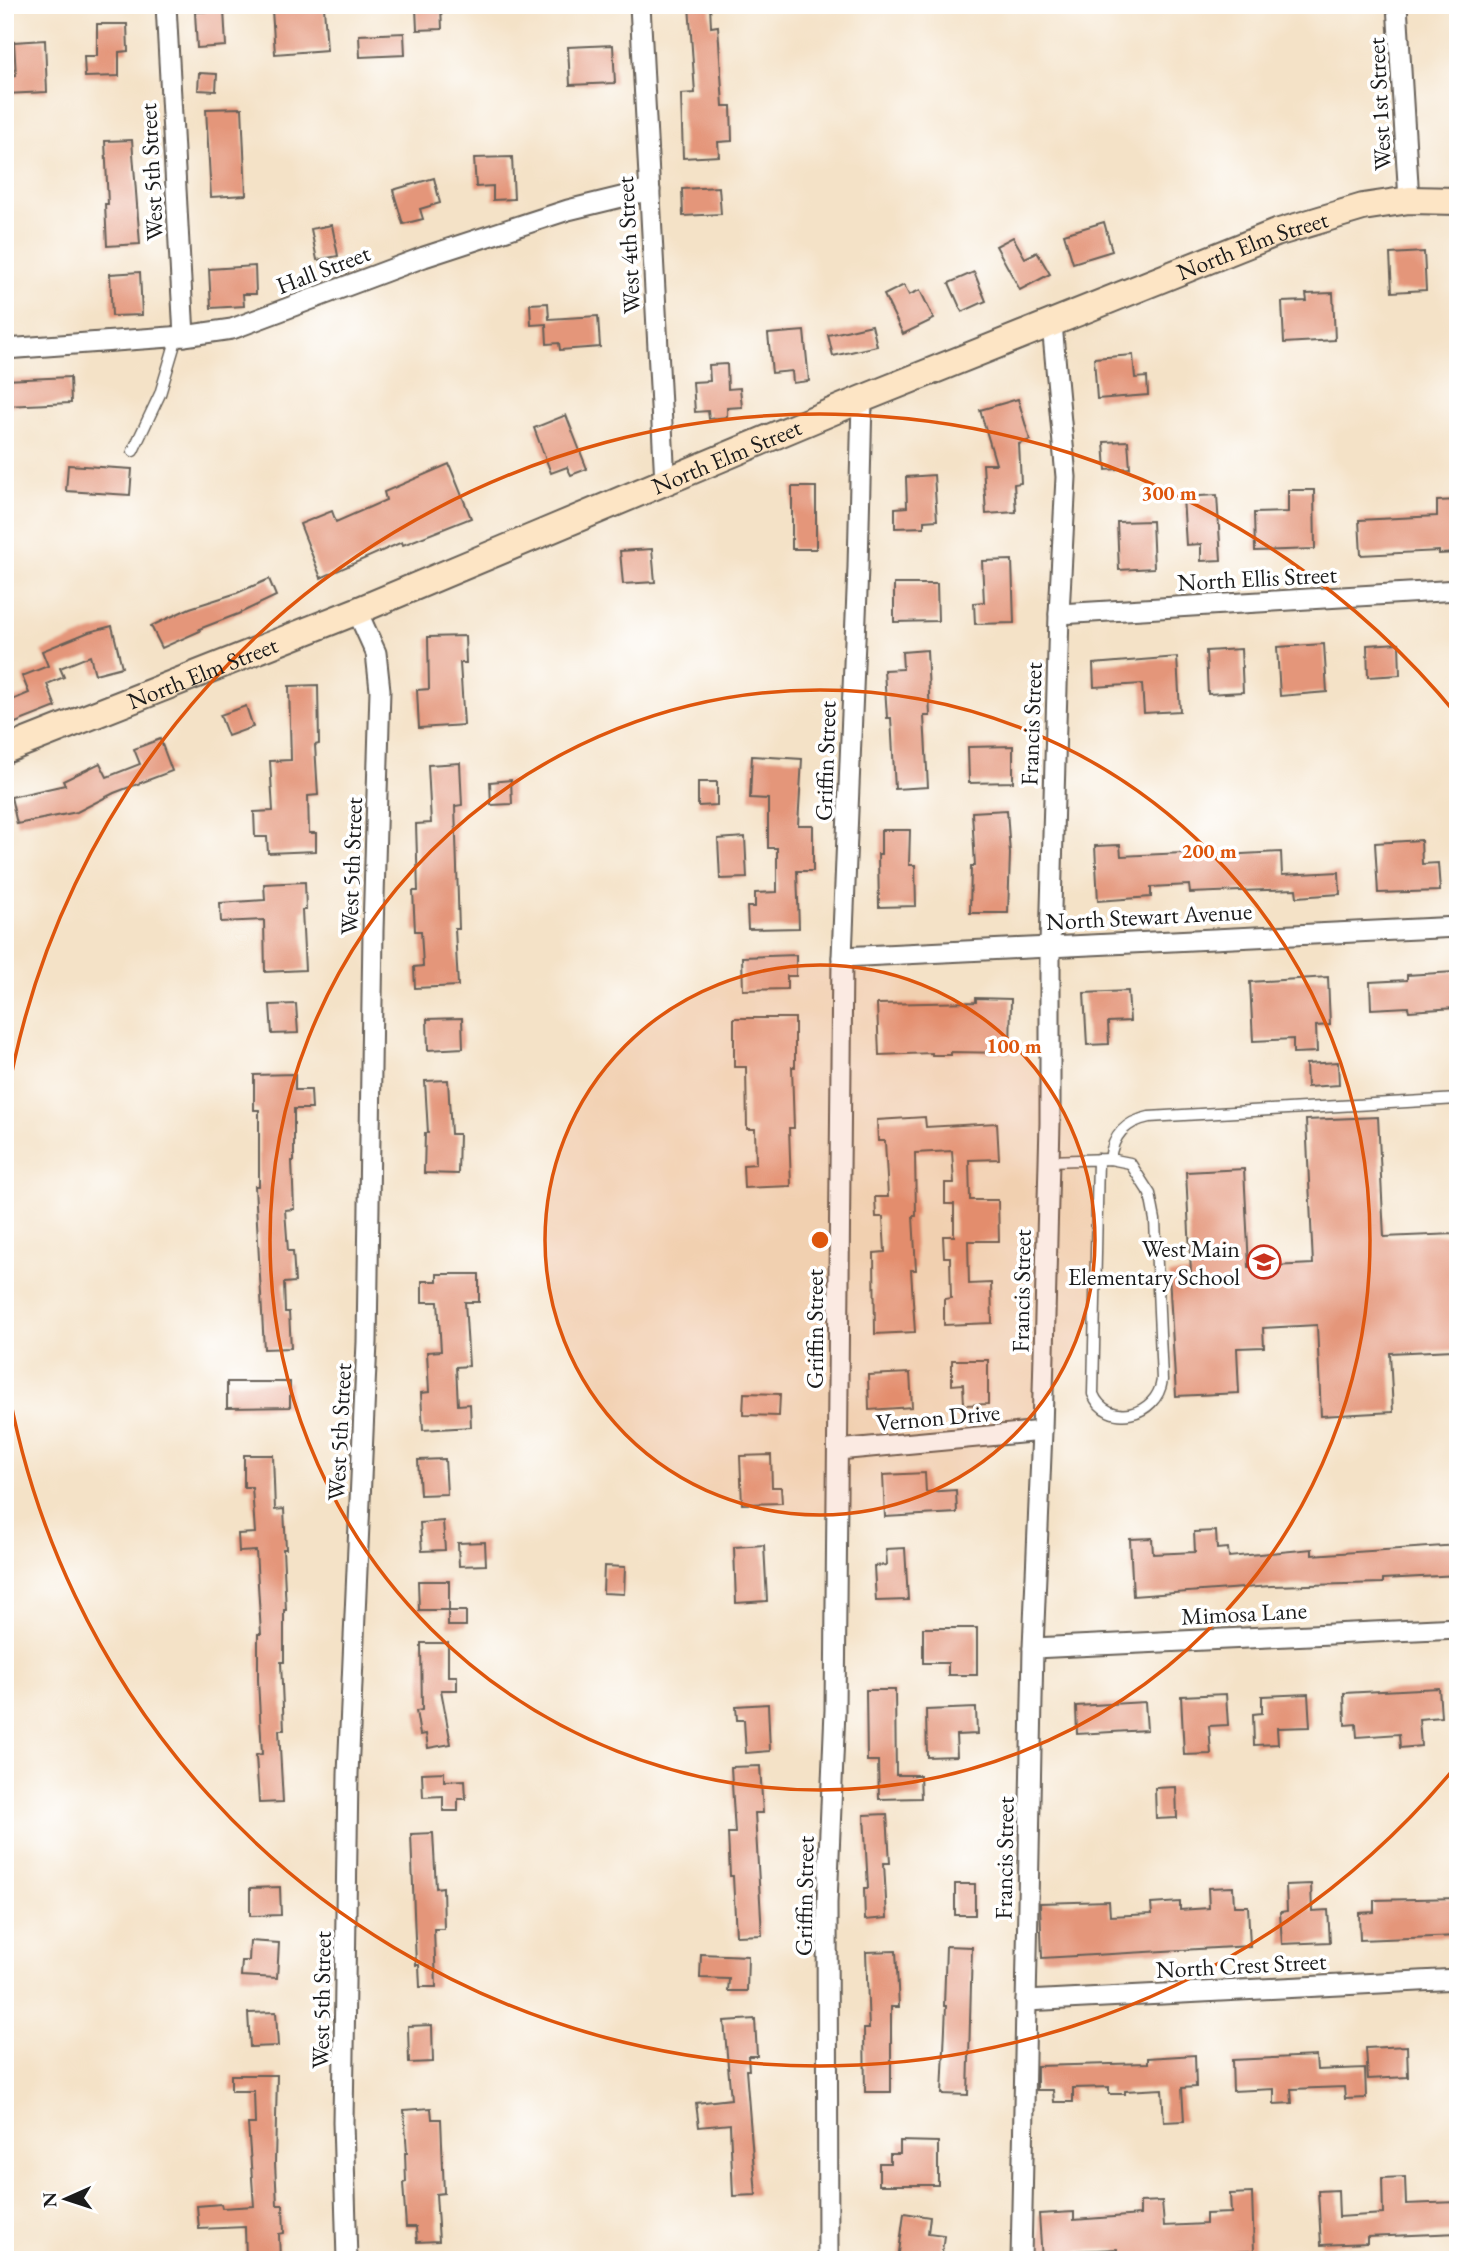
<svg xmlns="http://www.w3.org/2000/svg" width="1463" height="2265" viewBox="0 0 1463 2265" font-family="'EB Garamond',serif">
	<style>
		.building { fill: #e4967a }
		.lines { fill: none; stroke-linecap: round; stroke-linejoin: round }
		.lane-casing { stroke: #686158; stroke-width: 13 }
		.street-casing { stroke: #686158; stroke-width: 23 }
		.secondary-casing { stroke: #686158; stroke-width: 30 }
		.lane { stroke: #fff; stroke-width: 10 }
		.street { stroke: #fff; stroke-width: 19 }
		.secondary { stroke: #fde5c5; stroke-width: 26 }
		.ring { fill: none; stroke: #de560d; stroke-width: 3.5 }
		.labels { text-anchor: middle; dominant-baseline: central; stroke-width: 7; stroke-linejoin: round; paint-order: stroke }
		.street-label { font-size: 24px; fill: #1c1c1c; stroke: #fff }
		.poi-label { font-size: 24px; fill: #1c1c1c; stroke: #fff; text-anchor: end }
		.centre { fill: #de560d; stroke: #fff; stroke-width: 3.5 }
		.ring-label { font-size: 21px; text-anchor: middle; font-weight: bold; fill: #de560d; stroke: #fff; stroke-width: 7; stroke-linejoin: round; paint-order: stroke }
	</style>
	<rect width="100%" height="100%" fill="#fff"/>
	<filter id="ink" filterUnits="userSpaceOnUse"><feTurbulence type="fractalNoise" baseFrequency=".0143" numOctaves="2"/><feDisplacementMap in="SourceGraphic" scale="14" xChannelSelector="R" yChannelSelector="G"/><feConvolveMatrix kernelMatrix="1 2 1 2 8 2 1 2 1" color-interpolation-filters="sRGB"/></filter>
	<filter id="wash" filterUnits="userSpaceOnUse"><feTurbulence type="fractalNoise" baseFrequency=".00686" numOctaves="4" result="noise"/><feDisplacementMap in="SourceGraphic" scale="28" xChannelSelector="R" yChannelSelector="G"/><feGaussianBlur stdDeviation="1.57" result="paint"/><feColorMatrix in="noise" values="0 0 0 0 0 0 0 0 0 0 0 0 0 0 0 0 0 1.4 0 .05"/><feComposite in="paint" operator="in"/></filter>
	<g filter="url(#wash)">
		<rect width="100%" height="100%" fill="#f4e2c7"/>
		<g id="blocks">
			<g class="building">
				<polygon points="689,5 710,5 711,27 718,26 723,106 731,106 732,141 718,142 719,156 683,158 681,94 695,93"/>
				<polygon points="324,7 327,50 275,54 272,10"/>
				<polygon points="441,7 442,29 417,30 416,8"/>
				<polygon points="224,10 226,46 197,48 195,12"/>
				<polygon points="97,24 127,24 128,51 119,52 119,76 85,77 84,56 97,56"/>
				<polygon points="404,33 405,55 360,57 359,35"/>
				<polygon points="45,40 47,92 5,94 5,77 16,76 14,42"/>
				<polygon points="613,45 615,83 570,85 568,47"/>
				<polygon points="199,73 217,74 216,91 198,90"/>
				<polygon points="242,108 246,195 211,197 206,109"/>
				<polygon points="132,140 140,244 107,246 105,204 108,204 105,141"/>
				<polygon points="512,157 514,199 493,200 493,186 476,187 474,158"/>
				<polygon points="434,178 440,203 420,209 423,219 403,224 393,190"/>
				<polygon points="719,187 721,214 683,216 682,189"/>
				<polygon points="1104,222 1112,251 1073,263 1064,234"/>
				<polygon points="332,225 338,256 317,260 311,229"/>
				<polygon points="1013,237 1025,258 1037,252 1050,274 1020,290 996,246"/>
				<polygon points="1424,252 1426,290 1392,292 1390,254"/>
				<polygon points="255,266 256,294 243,294 244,306 211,308 209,269"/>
				<polygon points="140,272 142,315 112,316 110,274"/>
				<polygon points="974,272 986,301 962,312 949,283"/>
				<polygon points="904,285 909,295 920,290 934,319 903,334 884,295"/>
				<polygon points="1333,293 1335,340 1284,343 1282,302 1307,301 1306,294"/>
				<polygon points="548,303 549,319 598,316 600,347 560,350 559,343 547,344 546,324 531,325 530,304"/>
				<polygon points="872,325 877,346 833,356 828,335"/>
				<polygon points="804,331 809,381 793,383 792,371 772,373 768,334"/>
				<polygon points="1133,355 1135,378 1147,377 1148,395 1097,399 1094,358"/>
				<polygon points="727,364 728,389 740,388 742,407 727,408 727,417 709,419 708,411 695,412 693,382 710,381 709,365"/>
				<polygon points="70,377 71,403 5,406 5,380"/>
				<polygon points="1018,399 1030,440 1019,444 1021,483 1014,484 1016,512 986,514 983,464 996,464 980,410"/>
				<polygon points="566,415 587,469 571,475 567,467 551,473 534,428"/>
				<polygon points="1128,441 1130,468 1106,470 1104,442"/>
				<polygon points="449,464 471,518 403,545 402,542 321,578 300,524 332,511 336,522 386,500 384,492"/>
				<polygon points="68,465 132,469 130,495 66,491"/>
				<polygon points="934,475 937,520 924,521 924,527 895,528 895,508 907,507 906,477"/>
				<rect x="792" y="487" width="24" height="62"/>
				<polygon points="1288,490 1314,490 1315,549 1255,551 1254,513 1288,512"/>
				<polygon points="1217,495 1221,560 1201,561 1201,544 1186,545 1183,497"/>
				<polygon points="1458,500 1458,553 1439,554 1439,551 1361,555 1359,520 1437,516 1437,501"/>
				<polygon points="1152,521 1154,568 1119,570 1117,522"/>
				<polygon points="652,549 655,582 623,584 620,551"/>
				<polygon points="1012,560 1014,623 975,624 974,603 984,602 982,561"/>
				<polygon points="269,579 276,596 238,614 199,629 200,631 162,648 151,626 190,608 237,593"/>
				<polygon points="894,584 937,584 938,621 894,622"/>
				<polygon points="112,626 122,667 95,674 90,656 60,668 64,677 47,684 56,707 5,727 5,703 29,693 22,676 48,666 42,651 89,632"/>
				<polygon points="465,636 466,663 460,663 464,725 419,728 417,690 429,689 428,637"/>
				<polygon points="1399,643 1400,675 1368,677 1367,645"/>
				<polygon points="1324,644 1327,692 1280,696 1277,647"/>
				<polygon points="1241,649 1243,692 1208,694 1206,651"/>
				<polygon points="927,650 930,716 924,716 928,787 895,789 891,718 887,718 884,670 903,669 902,652"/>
				<polygon points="1177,657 1180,711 1144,713 1142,684 1094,687 1093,664"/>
				<polygon points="318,685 319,744 315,745 318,795 308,796 309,833 316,833 316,851 268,853 267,837 255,837 254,812 273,811 270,761 291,760 289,686"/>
				<polygon points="246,706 253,727 228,736 220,715"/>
				<polygon points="160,739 172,771 114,793 77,812 17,824 11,797 65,785 63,781 100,763 107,777 140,764 134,749"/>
				<polygon points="1013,746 1013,782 969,783 968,747"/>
				<polygon points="752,756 802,759 798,825 813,825 813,871 797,871 799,928 748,929 747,907 755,907 755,893 777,892 777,848 768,848 768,799 750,798"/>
				<polygon points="460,763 462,805 455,806 459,929 455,929 458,986 415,988 414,967 423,966 421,931 415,931 413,891 418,891 416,824 431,823 428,765"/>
				<polygon points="511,780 512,804 491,805 490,782"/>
				<polygon points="698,782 717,782 717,805 698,806"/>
				<polygon points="1007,810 1010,854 1008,913 970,913 971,866 975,866 972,812"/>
				<polygon points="881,830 910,830 909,865 915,865 916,906 879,907 878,854 881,854"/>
				<polygon points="745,837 747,878 720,879 718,839"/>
				<polygon points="1421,840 1422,864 1438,863 1440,891 1378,893 1375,843"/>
				<polygon points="1120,845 1121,856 1224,851 1224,855 1281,852 1282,875 1339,872 1340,894 1297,897 1296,889 1190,893 1189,885 1151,887 1151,897 1098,901 1095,846"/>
				<polygon points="305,882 306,910 302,910 305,970 265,972 264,920 221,922 220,903 265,900 264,884"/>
				<polygon points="796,955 796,976 787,976 787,989 743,990 742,957"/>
				<polygon points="1454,972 1456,1008 1409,1011 1408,1007 1371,1009 1370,982 1407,980 1407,975"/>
				<polygon points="1328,977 1330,1025 1316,1026 1317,1052 1293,1053 1293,1039 1253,1041 1250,982"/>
				<polygon points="1128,991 1130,1021 1108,1022 1109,1044 1087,1045 1084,993"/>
				<polygon points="976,998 1011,999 1010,1053 951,1052 951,1055 932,1055 932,1053 879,1055 877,1004 976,1002"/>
				<polygon points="296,1004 298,1033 272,1034 270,1005"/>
				<polygon points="462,1018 463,1048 428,1050 427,1019"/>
				<polygon points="734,1018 795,1018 795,1067 792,1067 794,1128 789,1128 791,1186 744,1188 743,1165 756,1164 755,1129 747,1129 746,1067 734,1067"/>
				<polygon points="1338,1062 1339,1085 1307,1087 1306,1064"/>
				<polygon points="295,1074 295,1090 311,1090 312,1109 294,1109 294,1161 292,1161 294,1209 285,1210 288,1251 293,1251 295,1282 284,1283 285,1312 289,1312 291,1348 264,1349 255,1186 259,1186 259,1110 254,1110 254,1075"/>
				<polygon points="448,1080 451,1134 459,1134 458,1174 424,1173 425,1133 428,1133 425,1081"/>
				<polygon points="925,1117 926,1127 997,1123 999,1159 969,1160 970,1200 998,1200 999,1241 968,1241 969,1284 991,1283 992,1323 944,1325 944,1299 951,1298 950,1257 944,1257 943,1236 954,1236 954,1204 945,1204 945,1183 954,1183 952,1151 915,1153 916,1216 913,1216 916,1270 911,1270 915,1332 875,1334 874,1253 885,1252 883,1217 876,1217 875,1197 888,1197 885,1141 878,1141 877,1120"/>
				<polygon points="1378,1117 1384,1237 1455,1234 1458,1319 1452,1319 1453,1350 1390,1353 1393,1412 1321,1416 1317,1325 1263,1328 1264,1347 1237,1348 1239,1393 1176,1396 1169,1274 1191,1273 1186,1172 1244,1169 1249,1267 1313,1264 1306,1120"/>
				<polygon points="437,1274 479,1274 479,1302 465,1302 469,1366 456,1367 458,1405 470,1404 471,1427 423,1430 421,1393 429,1392 427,1352 441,1351 438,1302 422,1302 422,1281 437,1281"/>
				<polygon points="952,1360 988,1360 988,1404 964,1405 963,1384 952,1385"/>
				<polygon points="910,1373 912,1407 869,1410 868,1375"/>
				<polygon points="227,1382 290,1382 290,1407 227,1408"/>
				<polygon points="744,1393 780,1394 779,1416 743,1415"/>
				<polygon points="244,1455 273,1455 275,1510 284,1509 286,1549 283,1549 286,1610 284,1610 284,1662 281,1662 284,1730 279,1730 283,1802 259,1803 256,1755 262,1754 258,1680 258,1634 261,1634 256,1551 239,1552 238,1534 255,1533 252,1487 244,1487"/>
				<polygon points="771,1455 772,1487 781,1487 782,1503 742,1504 740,1456"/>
				<polygon points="445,1459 447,1494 420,1495 418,1460"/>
				<polygon points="925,1473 926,1492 956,1490 957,1513 885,1517 883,1475"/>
				<polygon points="443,1521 445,1550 422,1551 420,1523"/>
				<polygon points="1216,1531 1217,1549 1228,1548 1229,1557 1312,1549 1312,1555 1458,1545 1458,1575 1383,1579 1383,1583 1271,1586 1133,1596 1130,1539 1152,1538 1153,1554 1195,1552 1194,1532"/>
				<polygon points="485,1542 486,1565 459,1566 458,1543"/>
				<polygon points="764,1545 767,1601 736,1603 734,1547"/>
				<polygon points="905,1548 908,1600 876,1601 874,1566 887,1565 886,1549"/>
				<polygon points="604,1566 625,1567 624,1594 603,1593"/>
				<polygon points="418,1581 449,1581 449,1610 419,1610"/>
				<rect x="448" y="1611" width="18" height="15"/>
				<polygon points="923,1628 977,1628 977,1675 948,1675 948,1663 923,1663"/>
				<polygon points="421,1643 448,1643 448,1676 457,1676 457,1690 441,1690 451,1744 428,1748 426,1734 420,1735 416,1711 422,1710"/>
				<polygon points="1439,1688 1441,1717 1419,1719 1421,1746 1400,1748 1399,1734 1357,1737 1356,1724 1345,1725 1344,1693"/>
				<polygon points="866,1690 895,1690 896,1775 920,1775 921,1798 879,1799 878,1761 867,1761"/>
				<polygon points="1226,1694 1228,1725 1209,1726 1211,1754 1184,1755 1181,1696"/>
				<polygon points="1308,1694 1310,1727 1277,1728 1278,1744 1254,1745 1253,1714 1262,1713 1262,1696"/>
				<polygon points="1145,1702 1147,1730 1077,1734 1076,1706"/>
				<polygon points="768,1704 770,1751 746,1753 744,1720 737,1720 736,1706"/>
				<polygon points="976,1708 977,1734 956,1735 957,1756 927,1757 926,1710"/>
				<polygon points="760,1766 763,1813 755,1813 762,1935 736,1936 733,1876 730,1876 728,1833 735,1833 731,1767"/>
				<polygon points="444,1772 444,1781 465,1780 466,1799 458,1799 458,1811 443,1811 443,1796 423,1797 422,1773"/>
				<polygon points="1176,1787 1177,1818 1156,1819 1155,1788"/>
				<polygon points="887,1814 890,1863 884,1863 887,1918 865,1920 864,1888 868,1888 864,1815"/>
				<polygon points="433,1833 436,1888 443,1887 444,1929 434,1929 436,1987 420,1987 419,1965 416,1965 411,1834"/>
				<rect x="955" y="1884" width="20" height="31"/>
				<polygon points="1311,1884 1312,1911 1328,1910 1330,1942 1282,1944 1280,1912 1287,1911 1286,1885"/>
				<polygon points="280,1887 281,1915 250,1916 250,1888"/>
				<polygon points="1233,1887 1234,1906 1248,1906 1250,1946 1042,1958 1040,1903 1109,1901 1110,1916 1152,1914 1151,1904 1180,1902 1180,1910 1209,1908 1208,1888"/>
				<polygon points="1458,1898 1458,1936 1360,1940 1359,1913 1374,1912 1374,1900"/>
				<polygon points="250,1941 279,1943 277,1978 241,1976 242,1961 249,1961"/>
				<polygon points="946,1946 972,1947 968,2095 942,2094 946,2006 944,2006"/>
				<polygon points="896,1951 899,2007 891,2007 891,2092 865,2092 864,2029 869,2029 866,1952"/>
				<polygon points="701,1954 748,1956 747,1991 728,1991 729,1979 700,1978"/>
				<polygon points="276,2012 278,2046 250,2047 248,2013"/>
				<polygon points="755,2019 757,2056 748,2056 749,2070 746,2070 756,2195 733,2196 730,2124 699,2127 696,2103 731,2099 724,2021"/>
				<polygon points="432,2025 433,2062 409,2063 408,2026"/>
				<polygon points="1407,2046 1408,2077 1368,2079 1366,2048"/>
				<polygon points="1195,2055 1196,2087 1182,2088 1184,2121 1164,2122 1162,2089 1125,2091 1125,2094 1109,2094 1109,2087 1073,2088 1073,2102 1054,2102 1053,2090 1037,2090 1037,2066 1148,2063 1148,2058"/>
				<polygon points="1316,2056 1317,2070 1365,2068 1366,2098 1345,2099 1344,2087 1291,2089 1292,2103 1274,2104 1274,2089 1233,2091 1232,2060"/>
				<polygon points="231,2075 277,2075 275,2163 277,2205 283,2205 284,2233 279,2234 280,2260 246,2260 245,2227 199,2229 197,2206 221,2204 222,2208 254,2206 248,2124 255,2124 254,2091 231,2091"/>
				<polygon points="431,2108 432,2119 441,2119 444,2193 436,2194 439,2241 417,2242 416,2227 406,2227 403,2183 406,2182 405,2153 407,2153 404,2110"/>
				<polygon points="900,2141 938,2142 938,2185 879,2185 879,2163 890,2163 890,2154 900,2154"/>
				<polygon points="1405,2177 1406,2204 1458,2202 1458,2233 1367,2237 1367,2243 1321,2245 1318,2191 1338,2190 1339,2217 1383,2214 1382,2178"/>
				<polygon points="1252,2193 1254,2251 1117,2257 1117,2249 1076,2251 1076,2260 1042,2260 1039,2214 1074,2212 1074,2220 1140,2215 1140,2202 1162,2201 1164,2226 1206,2224 1206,2214 1231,2213 1230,2194"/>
				<polygon points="904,2213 930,2217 928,2233 944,2235 941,2260 898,2260"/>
			</g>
		</g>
	</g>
	<g filter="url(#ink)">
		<use href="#blocks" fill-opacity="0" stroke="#686158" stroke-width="2"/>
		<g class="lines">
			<defs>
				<g id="lane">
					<polyline points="133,451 160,394 177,337"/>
					<path d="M1110,1159C1113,1135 1125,1122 1149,1117L1458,1099"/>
					<path d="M1049,1161L1110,1159L1130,1163L1150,1194L1155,1220L1162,1380C1157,1417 1107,1428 1093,1394L1098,1159"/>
				</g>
				<g id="street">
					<polyline points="166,5 184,336"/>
					<polyline points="640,5 665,482"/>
					<polyline points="1397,5 1409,200"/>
					<polyline points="5,349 184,336 232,329 424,257 568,210 650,190"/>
					<polyline points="1059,614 1458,590"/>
					<polyline points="842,957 1458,927"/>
					<polyline points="838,1450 1042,1431"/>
					<polyline points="1033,1648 1458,1628"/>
					<polyline points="1026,2001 1458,1979"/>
					<polyline points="347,2260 343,2122 348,1774 367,1342 373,931 380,690 376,653 357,611"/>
					<polyline points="828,2260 827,1903 835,1710 842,957 858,567 862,399"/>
					<polyline points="1021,2260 1033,1648 1042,1431 1050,1123 1050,945 1059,614 1066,477 1052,324"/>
				</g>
				<g id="secondary">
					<path id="s1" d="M5,750L357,611L862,399L1276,233L1363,207L1409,200L1458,201"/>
				</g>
			</defs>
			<use href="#lane" class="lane-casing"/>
			<use href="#street" class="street-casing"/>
			<use href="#secondary" class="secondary-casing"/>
			<use href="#lane" class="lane"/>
			<use href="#street" class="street"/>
			<use href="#secondary" class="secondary"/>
		</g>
	</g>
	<circle cx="820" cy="1240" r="275" fill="#de560d" fill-opacity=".12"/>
	<g class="ring">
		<circle cx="820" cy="1240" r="275"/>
		<circle cx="820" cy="1240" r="550"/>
		<path d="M1457 1765A825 825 0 0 1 6 1376M6 1104A825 825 0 0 1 1457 715"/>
	</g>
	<defs>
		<symbol id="school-ring" viewBox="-11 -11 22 22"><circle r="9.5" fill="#fff" stroke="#c8321e" stroke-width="1.5"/><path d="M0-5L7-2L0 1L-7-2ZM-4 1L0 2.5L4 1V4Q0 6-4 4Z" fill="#c8321e"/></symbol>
	</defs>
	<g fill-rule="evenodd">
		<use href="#school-ring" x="1245" y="1243" width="38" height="38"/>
	</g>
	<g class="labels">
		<g class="street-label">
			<text transform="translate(1379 104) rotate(-93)">West 1st Street</text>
			<text transform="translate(151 172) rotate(-93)">West 5th Street</text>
			<text transform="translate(628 245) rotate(-93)">West 4th Street</text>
			<text stroke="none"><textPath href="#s1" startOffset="1346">North Elm Street</textPath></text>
			<text transform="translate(323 269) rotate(-21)">Hall Street</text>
			<text stroke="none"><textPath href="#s1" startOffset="779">North Elm Street</textPath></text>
			<text transform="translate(1257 578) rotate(-3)">North Ellis Street</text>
			<text stroke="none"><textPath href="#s1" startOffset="212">North Elm Street</textPath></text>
			<text transform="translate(1031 724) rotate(-88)">Francis Street</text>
			<text transform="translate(825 761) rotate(-88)">Griffin Street</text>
			<text transform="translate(351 866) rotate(-88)">West 5th Street</text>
			<text transform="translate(1149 916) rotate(-3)">North Stewart Avenue</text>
			<text transform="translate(1021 1291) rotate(-89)">Francis Street</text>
			<text transform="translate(814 1329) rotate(-90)">Griffin Street</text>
			<text transform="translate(938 1417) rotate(-5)">Vernon Drive</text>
			<text transform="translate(339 1432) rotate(-87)">West 5th Street</text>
			<text transform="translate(1244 1613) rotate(-3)">Mimosa Lane</text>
			<text transform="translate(1004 1858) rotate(-89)">Francis Street</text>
			<text transform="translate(804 1896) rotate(-89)">Griffin Street</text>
			<text transform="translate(1241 1965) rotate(-3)">North Crest Street</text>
			<text transform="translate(321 2000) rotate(-89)">West 5th Street</text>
		</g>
		<g class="poi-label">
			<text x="1240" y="1248">West Main<tspan x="1240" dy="28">Elementary School</tspan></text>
		</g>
	</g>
	<circle cx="820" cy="1240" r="10" class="centre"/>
	<g class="ring-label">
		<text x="1169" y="500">300 m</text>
		<text x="1209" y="858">200 m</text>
		<text x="1014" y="1053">100 m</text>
	</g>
	<rect width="1463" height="2265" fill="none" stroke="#fff" stroke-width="28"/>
	<g transform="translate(66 2199) rotate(267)" stroke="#ffffff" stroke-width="5" paint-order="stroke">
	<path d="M0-5L12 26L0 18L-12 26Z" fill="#1c1c1c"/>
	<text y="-10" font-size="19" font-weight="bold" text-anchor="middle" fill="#1c1c1c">N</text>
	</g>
</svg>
